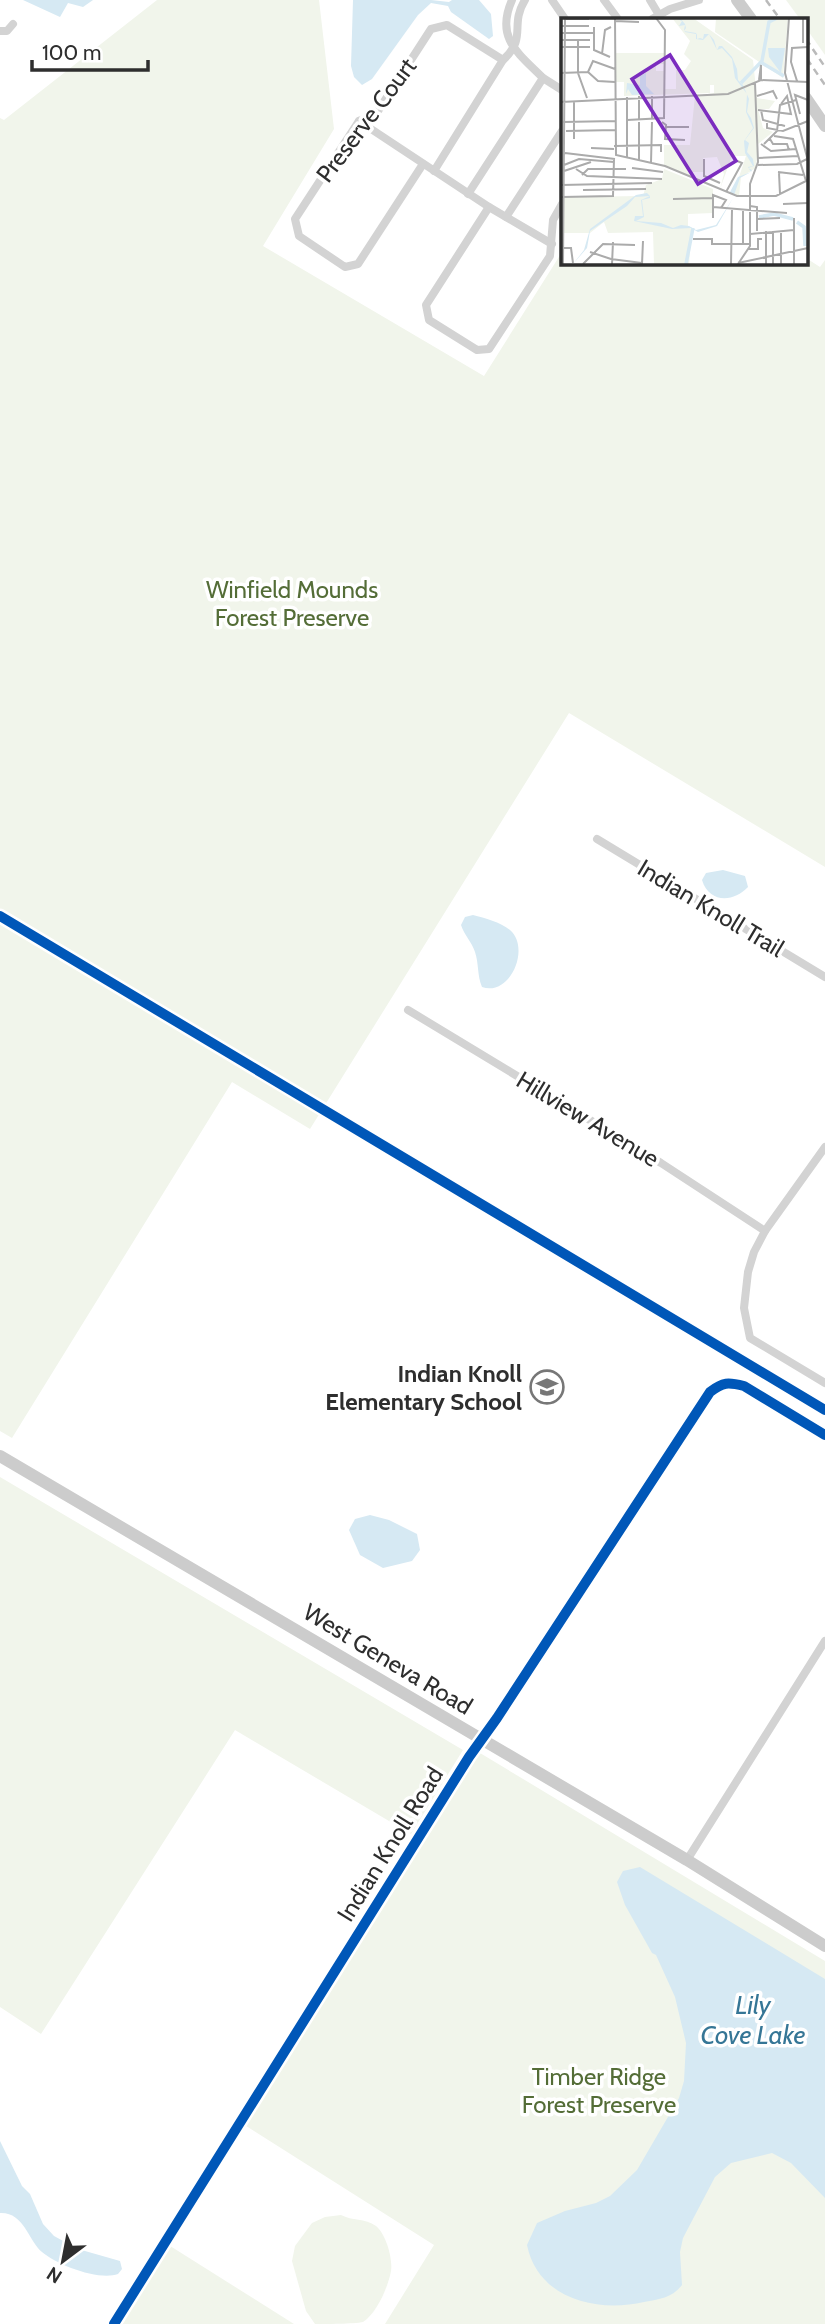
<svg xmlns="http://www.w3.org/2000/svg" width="825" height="2324" viewBox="0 0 825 2324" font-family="Cabin,sans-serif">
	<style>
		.green { fill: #f1f5eb }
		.water { fill: #d6e9f3 }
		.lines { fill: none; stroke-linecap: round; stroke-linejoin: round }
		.street { stroke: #d3d3d3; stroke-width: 8 }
		.secondary { stroke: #ccc; stroke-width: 12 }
		.rail { stroke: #bababa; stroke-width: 2.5; stroke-dasharray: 7 5; stroke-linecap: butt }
		.cycleway-casing { stroke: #fff; stroke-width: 15 }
		.cycleway { stroke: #0057b8; stroke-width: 10 }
		.labels { text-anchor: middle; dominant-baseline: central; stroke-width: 7; stroke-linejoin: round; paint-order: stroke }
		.street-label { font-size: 24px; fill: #2e2e2e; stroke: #fff }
		.park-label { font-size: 24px; fill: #546d37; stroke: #fff }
		.poi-label { font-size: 24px; font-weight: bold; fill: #2e2e2e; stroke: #fff; text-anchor: end }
		.water-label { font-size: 26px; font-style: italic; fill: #357696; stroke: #fff }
		.inset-river { fill: none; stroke: #d6e9f3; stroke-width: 3.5 }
		.inset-road { fill: none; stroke: #ababab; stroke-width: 2 }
		.view { fill: #7b2cbf; fill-opacity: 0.15; stroke: #7b2cbf; stroke-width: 3.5 }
		.inset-edge { fill: none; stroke: #2e2e2e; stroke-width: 3.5 }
	</style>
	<rect width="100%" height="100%" fill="#fff"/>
	<g class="green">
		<polygon points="157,0 319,0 334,129 263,246 484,376 562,252 562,262 806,262 806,258 820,267 825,260 825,867 569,713 310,1129 232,1082 12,1438 0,1431 0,118 4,120"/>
		<polygon points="786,0 825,0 825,55 806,28 806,19 800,19"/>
		<polygon points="0,1477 463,1750 411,1834 235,1730 41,2034 0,2007"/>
		<polygon points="480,1753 825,1961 825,2324 385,2324 434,2245 243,2124"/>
		<path d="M341,2215C352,2221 365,2218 376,2226C386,2234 393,2259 391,2271C388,2287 377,2313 363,2322C354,2324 326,2324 315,2324L306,2311L292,2261L295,2246L312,2223L325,2217Z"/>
		<polygon points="167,2244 294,2324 116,2324"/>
	</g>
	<g class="water">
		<polygon points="23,0 93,0 83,7 68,3 60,17"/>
		<polygon points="353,0 431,0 449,2 452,0 479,0 491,14 493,36 489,39 451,12 448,6 431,3 418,15 372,79 362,85 354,77 351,66"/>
		<path d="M723,870L745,876L748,887C733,903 709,903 702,880L706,873Z"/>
		<path d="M473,915C485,918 500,922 510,930C531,948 510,997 482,987C477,975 479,964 475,952C472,942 464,935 461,925L465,917Z"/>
		<polygon points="370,1515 389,1520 417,1534 420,1550 412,1561 383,1568 360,1555 349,1530 355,1519"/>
		<path d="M640,1867L825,1979V2198L791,2163L772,2153L731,2163L715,2177L683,2238L680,2252L682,2285C672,2298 660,2299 644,2302C597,2313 538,2299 527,2245L537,2223L565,2211L596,2203L610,2196L637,2170L679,2098L684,2081L686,2043L675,1997L656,1955L652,1953L625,1905L617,1882L623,1871Z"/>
		<path d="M0,2141L22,2186L30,2194L43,2224L54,2236L78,2249L120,2261L122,2269L118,2274C99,2281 57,2265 42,2252C28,2240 24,2212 0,2213Z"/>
	</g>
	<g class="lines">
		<g class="street">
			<path d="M512,0C495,38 518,53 543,78"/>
			<polyline points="552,0 565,19"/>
			<polyline points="604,0 618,19"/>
			<polyline points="650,0 659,15"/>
			<polyline points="652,19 670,9 699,0"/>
			<polyline points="0,31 7,31 13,24"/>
			<polyline points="359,121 489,207 552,244"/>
			<polyline points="423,164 358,264 345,267 299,236 295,219 359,121 376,114 431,29 447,25 503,60"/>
			<path d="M434,171L503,60C528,37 509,26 525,0"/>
			<polyline points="468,194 543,78 562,90"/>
			<polyline points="489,207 426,305 429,320 477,350 489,349 550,256 553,220 562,204"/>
			<polyline points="506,217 562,131"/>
			<polyline points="597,839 825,977"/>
			<polyline points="408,1010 661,1163 765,1231"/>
			<polyline points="825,1147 765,1231 754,1252 748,1272 744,1308 750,1338 825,1383"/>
			<polyline points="687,1860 825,1641"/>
			<path d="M114,2324L469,1757L497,1718L710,1392C723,1382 728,1382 744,1386L825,1435"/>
		</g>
		<g class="secondary">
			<polyline points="737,0 751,19"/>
			<polyline points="806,98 825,126"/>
			<polyline points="0,1456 687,1860 825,1946"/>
		</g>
		<g class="rail">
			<polyline points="766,0 780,19"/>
			<polyline points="806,39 825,67"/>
			<polyline points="807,59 825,85"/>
		</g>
		<defs>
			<g id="cycleway">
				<polyline points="0,916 825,1410"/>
				<path d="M114,2324L469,1757L497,1718L710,1392C723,1382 728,1382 744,1386L825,1435"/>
			</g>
		</defs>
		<use href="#cycleway" class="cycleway-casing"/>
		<use href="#cycleway" class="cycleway"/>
	</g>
	<defs>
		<symbol id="school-ring" viewBox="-11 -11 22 22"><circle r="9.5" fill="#fff" stroke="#777" stroke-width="1.5"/><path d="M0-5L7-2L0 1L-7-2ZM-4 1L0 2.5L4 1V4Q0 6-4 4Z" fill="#777"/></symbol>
	</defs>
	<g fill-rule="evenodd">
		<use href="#school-ring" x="528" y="1368" width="38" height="38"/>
	</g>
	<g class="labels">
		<g class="street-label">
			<text transform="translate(366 120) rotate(-53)">Preserve Court</text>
			<text transform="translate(711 908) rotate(31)">Indian Knoll Trail</text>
			<text transform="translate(588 1119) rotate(31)">Hillview Avenue</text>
			<text transform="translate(388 1659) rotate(31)">West Geneva Road</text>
			<text transform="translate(390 1844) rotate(-58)">Indian Knoll Road</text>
		</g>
		<g class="park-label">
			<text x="292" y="589">Winfield Mounds<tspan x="292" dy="28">Forest Preserve</tspan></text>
			<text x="599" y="2076">Timber Ridge<tspan x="599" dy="28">Forest Preserve</tspan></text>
		</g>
		<g class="poi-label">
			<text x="522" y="1373">Indian Knoll<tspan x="522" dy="28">Elementary School</tspan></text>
		</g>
		<g class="water-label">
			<text x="753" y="2005">Lily<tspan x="753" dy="30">Cove Lake</tspan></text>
		</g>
	</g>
	<g transform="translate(561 18)">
		<rect width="247" height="247" fill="#fff"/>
		<path d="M111,0H132L192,42L196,80L214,83L208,91H197L202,110L212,114L197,126L195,150L180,159L178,178L172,177L185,138H171L159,171L163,156L156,139L142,140V154H130V158L103,148V127H129L134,78L153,75V67H149V75L63,78V64H54V35H104V46H95V53H104V71H115V52H124L130,43L123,36L129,23ZM155,0H227L222,60L154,14ZM103,151L152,171V195L127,196V208L131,210L128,246H93L92,214L47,215L43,204L29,215H3V179L82,178L85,167L101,161Z" fill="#f1f5eb"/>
		<path d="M114,0H119L124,6L125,10L123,13L135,15L136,17V21L139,20L142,21L143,16H148L153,22L156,32L158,28H161L171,39L176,51L177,62L182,67L188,81L186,94L190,100L193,110L184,122L188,125L186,134L192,141L193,148L187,150L191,152L190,154L179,160L173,177L169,174L177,159L190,154L187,149L192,148L184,135L183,123L192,110L185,94L186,76L174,60L171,41L161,30L156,32L148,16L142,22L135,21V16L124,14L123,12L124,7L118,8L121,3ZM207,30H224L220,55L208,39ZM85,55V68L93,76L71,77L67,71L65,76L66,65L79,67V58ZM86,175L89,178V180L81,182L83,199L75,203L100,205L112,210L120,207L128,208L135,212L155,207L172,180L156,208L137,214L130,210L111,211L73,203L74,198H82L80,182L89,178L74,179L66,188L29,213L26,230L12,246L23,232L29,211L75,177Z" fill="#d6e9f3"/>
		<path class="inset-river" d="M201,45L223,58M180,65L201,43L208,4L216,0M198,199L213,196L232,201M236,204L243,209L244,228M125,246L132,210"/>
		<path class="inset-road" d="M54,0L55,137L104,148L176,178H215L247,162M228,0L224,55L247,143M4,1H28M54,3L78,4M0,8H28M33,9V32L49,39M0,15H33M0,22H29M17,22V55L26,80M242,25V0M0,29H29M41,36L44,12L50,9M27,54L32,43L54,51M27,54L37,63L54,64M0,55L27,54M198,62L200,47V62M236,63L230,44L231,30L247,29M196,78L212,73L216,81M0,84L167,76L200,62L247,64M197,92L230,96L226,78L220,86M200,92L202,102L224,108M239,96L234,77L247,82M91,101V78M66,102L103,100L104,12L95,0M78,102V78M2,104L54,103M101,104L105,107L104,121L124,122M206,105V110L222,113L247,103M105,109H128M5,113L54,112M213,118L232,121L245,163M13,121V84M209,121L212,126H226L228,132M200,126L210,133L235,131M203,126L216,113L219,87L235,82M53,128L100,127V134M30,130L53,131M4,135L54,141M66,140V79M197,140L237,138M143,141V158L159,165M78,142V104M90,145L91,104M3,147L18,141L53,144M197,147L236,146L246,141M71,150L102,154M15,151L26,158L101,161M3,153L30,144M217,154L242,157M218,155L219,176M21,157L27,151H65M1,167L91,165M22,172L85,171M165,174L181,145L174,142M1,179L52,178L53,141M112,181L152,180M222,186L247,185M189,188L196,189V213M152,189L226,195M152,200V177L165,182L160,190M233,200V246M196,201L219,200M189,216L233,212M132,221H151V226H189M182,226V193M2,230H10L12,245M188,231H197V221H201M29,234L50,241M50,241L81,245M177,245L247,230M2,246L4,0M22,246L42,226L74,227M51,246L52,224M81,246L82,223M170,246L171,192M177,246L189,228V166L197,144L194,65M205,246V213M212,246V213M220,246V213"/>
		<path class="view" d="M109,37L175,143L137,166L71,61Z"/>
		<rect width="247" height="247" class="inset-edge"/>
	</g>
	<g transform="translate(63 2261) rotate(212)" stroke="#ffffff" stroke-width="5" paint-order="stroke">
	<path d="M0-5L12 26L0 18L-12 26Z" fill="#2e2e2e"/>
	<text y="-10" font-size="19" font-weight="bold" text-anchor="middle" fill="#2e2e2e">N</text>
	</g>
	<path d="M32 60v10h116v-10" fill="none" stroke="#2e2e2e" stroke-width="3.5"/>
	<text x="42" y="60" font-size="21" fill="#2e2e2e" stroke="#ffffff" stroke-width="5" paint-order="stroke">100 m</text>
</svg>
